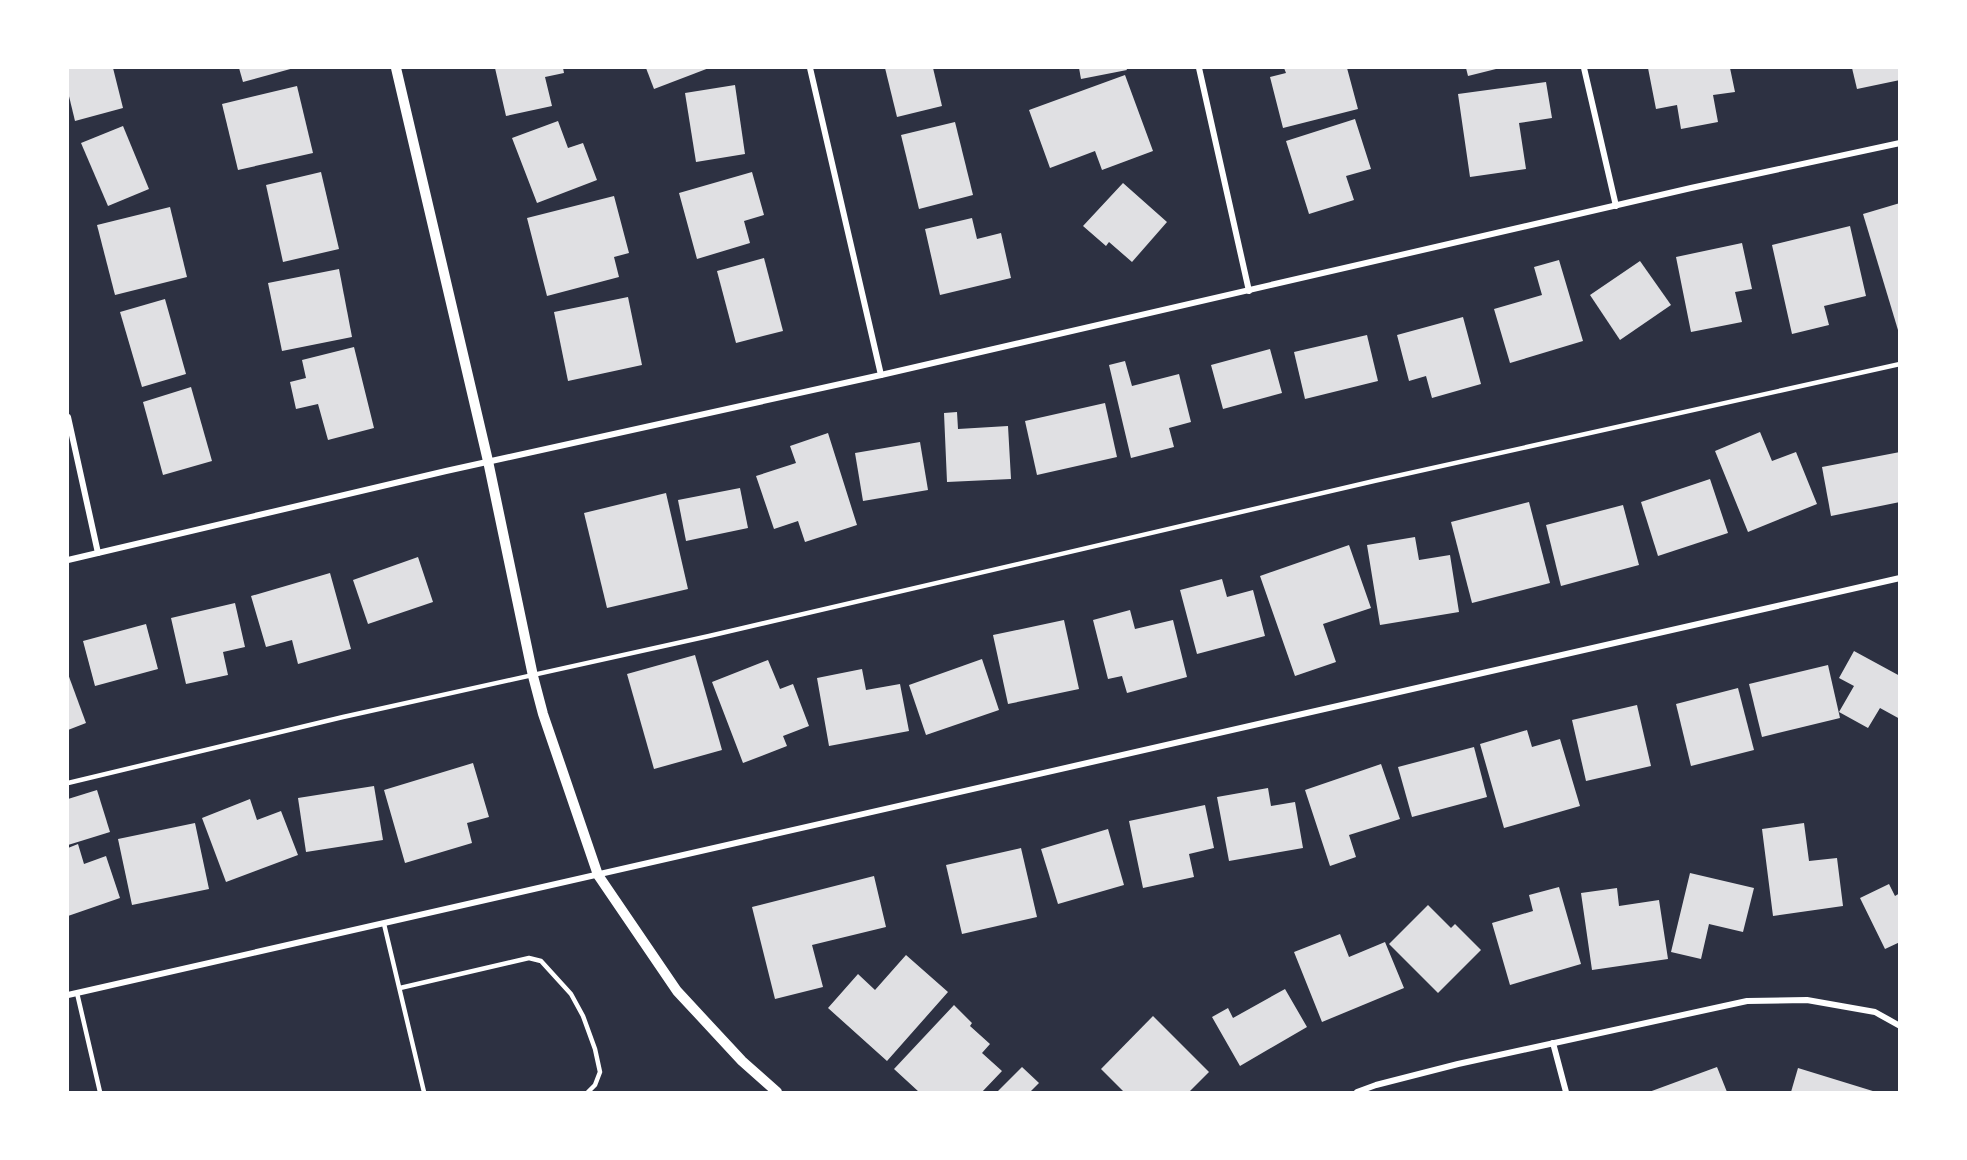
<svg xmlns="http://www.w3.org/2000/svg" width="1967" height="1160" viewBox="0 0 1967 1160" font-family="'Alegreya Sans',sans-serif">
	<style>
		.building { fill: #e0e0e3 }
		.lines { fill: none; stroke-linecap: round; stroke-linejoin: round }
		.service { stroke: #fff; stroke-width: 4.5 }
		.minor { stroke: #fff; stroke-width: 6 }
		.tertiary { stroke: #fff; stroke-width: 10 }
	</style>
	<rect width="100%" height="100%" fill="#2d3142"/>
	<g class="building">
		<polygon points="68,68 113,68 123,108 75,121 68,92"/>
		<polygon points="239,68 294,68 243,82"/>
		<polygon points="495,68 563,68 564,73 545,77 552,106 506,116"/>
		<polygon points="646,68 709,68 654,89"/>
		<polygon points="885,68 933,68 942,106 897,117"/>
		<polygon points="1079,68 1126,68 1127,70 1081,79"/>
		<polygon points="1284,68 1347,68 1358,109 1283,128 1270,77 1286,73"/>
		<polygon points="1466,68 1500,68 1468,76"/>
		<polygon points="1648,68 1730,68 1735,92 1713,95 1718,122 1681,129 1677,105 1656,109"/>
		<polygon points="1852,68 1899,68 1900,80 1857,89"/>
		<polygon points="1125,75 1153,151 1102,170 1095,151 1050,168 1029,110"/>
		<polygon points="1546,82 1552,118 1519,123 1526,169 1470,177 1458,94"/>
		<polygon points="735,85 745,154 696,162 685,93"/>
		<polygon points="297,86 313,153 238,170 222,104"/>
		<polygon points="1355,119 1371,169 1346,176 1354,200 1309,214 1286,141"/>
		<polygon points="558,121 568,148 583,143 597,180 537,203 512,138"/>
		<polygon points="955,122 973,195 919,209 901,135"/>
		<polygon points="123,126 149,189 108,206 81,143"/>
		<polygon points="321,172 339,249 283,262 266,185"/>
		<polygon points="752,172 764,215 744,221 750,243 697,259 679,193"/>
		<polygon points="1123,183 1167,222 1132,262 1109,242 1106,246 1083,226"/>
		<polygon points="614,196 629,253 614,257 619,277 547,296 527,218"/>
		<polygon points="1900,203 1900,329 1898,330 1863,214"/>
		<polygon points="170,207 187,277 115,295 97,225"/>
		<polygon points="972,218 977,239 1001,233 1011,278 940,295 925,229"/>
		<polygon points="1850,226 1866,296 1824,306 1829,325 1792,334 1772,245"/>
		<polygon points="1742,243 1752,289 1735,292 1742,322 1691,332 1676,257"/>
		<polygon points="764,258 783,331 736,343 717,271"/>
		<polygon points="1559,260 1583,341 1510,363 1494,309 1542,295 1534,267"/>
		<polygon points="1640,261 1671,305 1620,340 1590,295"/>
		<polygon points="339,269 352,337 282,351 268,283"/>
		<polygon points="628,297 642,365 568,381 554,312"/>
		<polygon points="165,299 186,374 142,387 120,312"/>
		<polygon points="1463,317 1481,384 1432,398 1426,376 1409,381 1397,335"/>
		<polygon points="1367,335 1378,381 1305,399 1294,352"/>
		<polygon points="354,347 374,428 328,440 318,404 296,409 290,382 306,378 302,360"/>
		<polygon points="1270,349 1282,393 1223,409 1211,365"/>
		<polygon points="1125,361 1132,386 1179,374 1191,422 1169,428 1174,447 1131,458 1109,365"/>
		<polygon points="191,387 212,461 163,475 143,402"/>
		<polygon points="1105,403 1117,457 1037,475 1025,421"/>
		<polygon points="957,412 958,429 1008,426 1011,479 947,482 944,413"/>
		<polygon points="1760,432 1772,461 1796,452 1817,504 1748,532 1715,451"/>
		<polygon points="828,433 857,525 805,542 798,521 774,529 756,476 796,463 790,446"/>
		<polygon points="920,442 928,490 863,501 855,453"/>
		<polygon points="1900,452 1900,502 1831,516 1822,467"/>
		<polygon points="1710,479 1728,533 1658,556 1641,502"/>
		<polygon points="740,488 748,528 686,541 678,500"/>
		<polygon points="666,493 688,589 607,608 584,513"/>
		<polygon points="1529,502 1550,583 1472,603 1451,522"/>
		<polygon points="1623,505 1639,565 1561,586 1546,525"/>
		<polygon points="1415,537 1419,560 1450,555 1459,612 1380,625 1367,545"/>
		<polygon points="1349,545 1371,608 1323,624 1336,662 1295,676 1260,576"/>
		<polygon points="418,557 433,602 368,624 353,580"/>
		<polygon points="330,573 351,649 298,664 292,640 266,647 251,596"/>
		<polygon points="1222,579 1227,597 1253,590 1265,636 1197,654 1180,590"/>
		<polygon points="235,603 245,647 223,652 228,675 186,684 171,618"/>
		<polygon points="1130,610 1135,629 1173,620 1187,677 1127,693 1122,676 1108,679 1093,620"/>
		<polygon points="1064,620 1079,689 1008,704 993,635"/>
		<polygon points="146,624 158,669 95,686 83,641"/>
		<polygon points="1854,651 1900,676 1900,719 1880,708 1868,728 1839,712 1854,686 1839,678"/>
		<polygon points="695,655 722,750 654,769 627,674"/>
		<polygon points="982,659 999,710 926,735 909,685"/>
		<polygon points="768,660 780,689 793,684 809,726 783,736 787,746 743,763 712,682"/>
		<polygon points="1828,665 1840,718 1762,737 1749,684"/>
		<polygon points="862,669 866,690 900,684 909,731 829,746 817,678"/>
		<polygon points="68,674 86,723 68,730"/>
		<polygon points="1738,688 1754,750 1691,766 1676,704"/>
		<polygon points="1637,705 1651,766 1586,781 1572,720"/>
		<polygon points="1527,730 1532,747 1560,739 1580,806 1504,828 1480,744"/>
		<polygon points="1474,747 1487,797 1412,817 1398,767"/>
		<polygon points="473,763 489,817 467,823 472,843 405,863 384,790"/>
		<polygon points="1381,764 1400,819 1349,835 1356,857 1330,866 1305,790"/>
		<polygon points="374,786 383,840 306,852 298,798"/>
		<polygon points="1268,788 1271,806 1295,802 1303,848 1229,861 1217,797"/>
		<polygon points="97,790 110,832 68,845 68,799"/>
		<polygon points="250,799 257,820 281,811 298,855 226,882 202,818"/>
		<polygon points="1205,805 1214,848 1189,854 1194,877 1143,888 1129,821"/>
		<polygon points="195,823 209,889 132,905 118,839"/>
		<polygon points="1804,823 1809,861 1837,858 1843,906 1773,916 1762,829"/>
		<polygon points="1108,829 1124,885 1058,904 1041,849"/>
		<polygon points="78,844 84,864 106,856 120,898 68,916 68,848"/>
		<polygon points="1021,848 1037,917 962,934 946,865"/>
		<polygon points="1690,873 1754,888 1743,932 1709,924 1701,959 1671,952"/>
		<polygon points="874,876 886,927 812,945 823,987 775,999 752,907"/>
		<polygon points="1889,884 1895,896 1900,893 1900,942 1885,949 1860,898"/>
		<polygon points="1559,887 1581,964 1510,985 1492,923 1533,911 1529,895"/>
		<polygon points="1617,888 1619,906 1659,900 1668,959 1592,970 1581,893"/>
		<polygon points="1428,905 1451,928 1455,924 1481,950 1438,993 1389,944"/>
		<polygon points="1340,934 1349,957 1385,942 1404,988 1322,1022 1294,952"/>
		<polygon points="906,955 948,992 887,1061 828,1008 858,974 875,990"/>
		<polygon points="1285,989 1307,1027 1240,1066 1212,1017 1228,1008 1233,1018"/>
		<polygon points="954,1005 972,1023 970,1026 990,1044 982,1053 1002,1071 982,1092 919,1092 894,1069"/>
		<polygon points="1153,1016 1209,1072 1189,1092 1124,1092 1101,1069"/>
		<polygon points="1022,1067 1039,1083 1030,1092 997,1092"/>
		<polygon points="1717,1067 1727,1092 1649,1092"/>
		<polygon points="1798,1068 1876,1092 1791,1092"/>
	</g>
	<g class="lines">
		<g class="service">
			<polyline points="68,783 343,717 709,636 1374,481 1900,364"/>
			<polyline points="384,924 424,1092"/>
			<polyline points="400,988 529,958 541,961 571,994 583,1016 595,1049 600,1072 595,1085 588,1092"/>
			<polyline points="77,993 100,1092"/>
		</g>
		<g class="minor">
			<polyline points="810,68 881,375"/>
			<polyline points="1199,68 1249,291"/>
			<polyline points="1584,68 1616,206"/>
			<polyline points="68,417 98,553"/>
			<polyline points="68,560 446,471 881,375 1691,188 1900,143"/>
			<polyline points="68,995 1900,578"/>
			<polyline points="1553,1043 1566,1092"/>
			<polyline points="1357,1092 1376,1085 1458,1064 1747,1001 1807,1000 1875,1012 1900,1026"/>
		</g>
		<polyline class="tertiary" points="396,68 488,461 533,676 543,714 598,875 677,991 742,1061 777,1092"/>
	</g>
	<rect width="1967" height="1160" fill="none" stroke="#ffffff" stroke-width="138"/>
</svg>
